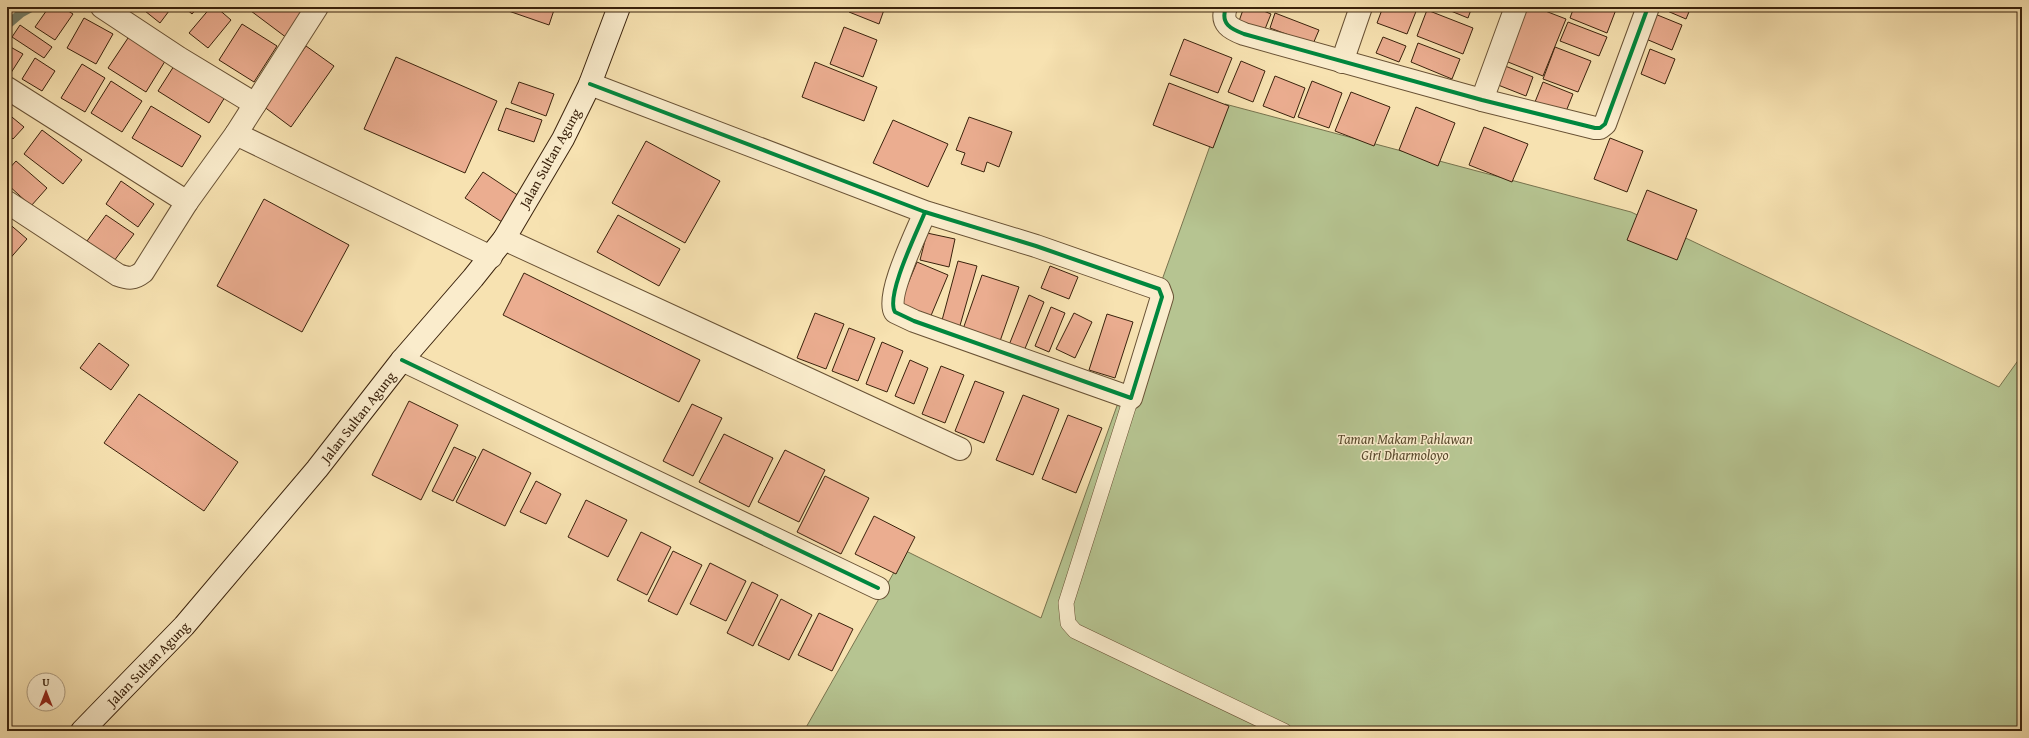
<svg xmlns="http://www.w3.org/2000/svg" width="2029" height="738" viewBox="0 0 2029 738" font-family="'Gentium Book Plus',serif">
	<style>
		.green { fill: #b6c491; stroke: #78734e }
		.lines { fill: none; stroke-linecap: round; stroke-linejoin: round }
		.stream { stroke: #75806b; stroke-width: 9 }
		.building { fill: #ebad90; stroke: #3a220c }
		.service-casing { stroke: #695235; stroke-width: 16 }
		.minor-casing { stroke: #695235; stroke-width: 24 }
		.secondary-casing { stroke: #3a220c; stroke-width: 24 }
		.service { stroke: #faeccc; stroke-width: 15 }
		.minor { stroke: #faeccc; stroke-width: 22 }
		.secondary { stroke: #faeccc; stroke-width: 22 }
		.cycleway-casing { stroke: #faeccc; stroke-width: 6 }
		.cycleway { stroke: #00873e; stroke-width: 4 }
		.labels { text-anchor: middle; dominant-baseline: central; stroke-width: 3; stroke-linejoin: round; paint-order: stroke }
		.street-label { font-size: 14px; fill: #3a220c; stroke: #faeccc }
		.park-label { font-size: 14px; font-style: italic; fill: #594a2d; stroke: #faeccc }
	</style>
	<rect width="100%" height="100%" fill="#f7e2b1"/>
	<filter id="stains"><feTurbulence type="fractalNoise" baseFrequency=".005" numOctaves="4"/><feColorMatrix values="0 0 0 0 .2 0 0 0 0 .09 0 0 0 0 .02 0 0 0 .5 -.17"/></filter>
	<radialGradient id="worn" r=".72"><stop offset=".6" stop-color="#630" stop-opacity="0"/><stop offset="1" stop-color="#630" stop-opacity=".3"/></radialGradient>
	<polygon class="green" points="1225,104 1631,212 1999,387 2022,355 2022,731 804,731 906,551 1041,618"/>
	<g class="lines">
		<polyline class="stream" points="7,25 21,13 32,7"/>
	</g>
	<g class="building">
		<polygon points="49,7 62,7 73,14 55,40 35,27"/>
		<polygon points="140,7 172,7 160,23"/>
		<polygon points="184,7 198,7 192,14"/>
		<polygon points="211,7 216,7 231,20 208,48 189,33"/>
		<polygon points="254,7 295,7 305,14 287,38 251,11"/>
		<polygon points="497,7 555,7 549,25"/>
		<polygon points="851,7 885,7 879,24 849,12"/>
		<polygon points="1244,7 1254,7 1271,14 1263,34 1238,24"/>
		<polygon points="1383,7 1410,7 1417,9 1407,34 1377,23"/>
		<polygon points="1441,7 1472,7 1468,18"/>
		<polygon points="1518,7 1535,7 1566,19 1543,76 1498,58"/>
		<polygon points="1574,7 1617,7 1607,33 1570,18"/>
		<polygon points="1658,7 1691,7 1686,19"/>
		<polygon points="1427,10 1473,28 1463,54 1417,36"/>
		<polygon points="1275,13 1319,30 1313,44 1270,28"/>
		<polygon points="1655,14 1682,25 1672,50 1646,39"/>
		<polygon points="84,18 113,34 96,64 67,48"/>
		<polygon points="1568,22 1607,37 1599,56 1560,41"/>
		<polygon points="242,24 277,46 254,82 219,60"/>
		<polygon points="20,25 52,47 44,58 12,37"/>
		<polygon points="844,27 877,40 863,77 830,64"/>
		<polygon points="130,35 167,58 146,92 108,68"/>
		<polygon points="1383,37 1406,46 1399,62 1376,53"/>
		<polygon points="1184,39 1232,58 1218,93 1170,75"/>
		<polygon points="1418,43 1460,59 1452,79 1411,62"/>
		<polygon points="7,45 23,54 7,79"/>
		<polygon points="306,46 334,66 291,127 263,106"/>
		<polygon points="1555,47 1591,61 1578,92 1543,79"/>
		<polygon points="1650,49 1675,59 1665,84 1641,74"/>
		<polygon points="396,57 497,101 465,173 364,129"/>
		<polygon points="35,58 55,71 42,91 22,79"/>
		<polygon points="1241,61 1265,71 1253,102 1228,92"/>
		<polygon points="815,62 877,87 864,121 802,97"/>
		<polygon points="82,64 105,78 85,112 61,98"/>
		<polygon points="1500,64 1533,77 1526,96 1493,83"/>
		<polygon points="174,66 225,97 209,123 158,91"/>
		<polygon points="1275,76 1305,88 1294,118 1263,106"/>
		<polygon points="111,81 142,101 122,132 91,113"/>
		<polygon points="1312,81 1342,93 1329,128 1298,117"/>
		<polygon points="519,82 554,94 546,116 511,103"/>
		<polygon points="1543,82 1573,94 1565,114 1535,102"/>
		<polygon points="1169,83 1229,106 1213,148 1153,125"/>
		<polygon points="1351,92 1390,107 1374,146 1335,131"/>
		<polygon points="151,106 201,136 182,167 132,138"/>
		<polygon points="1416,107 1455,123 1438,166 1399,150"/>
		<polygon points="506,108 542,120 534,142 498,130"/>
		<polygon points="7,113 24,127 13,139 7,134"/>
		<polygon points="969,117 1012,132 999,167 987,162 984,172 961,164 965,153 956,150"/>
		<polygon points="893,120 948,144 928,187 873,163"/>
		<polygon points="1484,127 1528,144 1512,182 1469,165"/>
		<polygon points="42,130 82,160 63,184 24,154"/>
		<polygon points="1610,138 1643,151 1627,192 1594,179"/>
		<polygon points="646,141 720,181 685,243 612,203"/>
		<polygon points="16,161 47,188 31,206 7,184 7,171"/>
		<polygon points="483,172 519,196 502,222 465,198"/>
		<polygon points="121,181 154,204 138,227 106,204"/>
		<polygon points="1647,190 1697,210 1677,260 1627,240"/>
		<polygon points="264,199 349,245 302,332 217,286"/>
		<polygon points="106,215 134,234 114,261 87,241"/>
		<polygon points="618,215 680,249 659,286 597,252"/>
		<polygon points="7,222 27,239 7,262"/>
		<polygon points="927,233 955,239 949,267 920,260"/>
		<polygon points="958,261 977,266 959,329 941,324"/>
		<polygon points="917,262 948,275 930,318 899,305"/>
		<polygon points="1050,266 1078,277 1069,299 1041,288"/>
		<polygon points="524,273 700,360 679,402 503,315"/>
		<polygon points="982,275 1019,287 999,344 962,332"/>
		<polygon points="1029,295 1044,302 1024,351 1009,345"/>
		<polygon points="1051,307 1065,313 1049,352 1035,346"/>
		<polygon points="815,313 844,324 826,369 797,358"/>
		<polygon points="1074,313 1092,322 1075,358 1056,349"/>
		<polygon points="1107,314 1133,322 1115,378 1089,370"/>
		<polygon points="849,328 875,338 858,381 832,371"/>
		<polygon points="882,342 903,351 887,392 866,384"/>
		<polygon points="99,343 129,365 111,390 80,368"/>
		<polygon points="910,360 928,368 914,404 895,396"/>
		<polygon points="941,366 964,375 945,423 922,414"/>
		<polygon points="975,381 1004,392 984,443 955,431"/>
		<polygon points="139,394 238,462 204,511 104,443"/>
		<polygon points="1023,395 1059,409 1033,475 996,460"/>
		<polygon points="409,401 458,425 421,500 372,475"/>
		<polygon points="692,404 722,418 693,476 663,461"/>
		<polygon points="1068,415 1102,428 1076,493 1042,479"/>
		<polygon points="724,434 773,458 749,507 699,482"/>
		<polygon points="454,447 476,457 453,501 432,491"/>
		<polygon points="483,449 531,473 505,526 456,502"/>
		<polygon points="785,450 825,470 799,522 758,502"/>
		<polygon points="825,476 869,498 841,554 797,532"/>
		<polygon points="536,481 561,494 546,524 520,512"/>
		<polygon points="586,500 627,520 608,557 568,537"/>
		<polygon points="874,516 915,537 896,574 855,554"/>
		<polygon points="641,532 671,547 647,595 617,580"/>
		<polygon points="673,551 702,565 677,615 648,601"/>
		<polygon points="710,563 746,581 726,621 690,604"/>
		<polygon points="752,582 778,595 753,646 727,633"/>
		<polygon points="781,599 812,615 789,660 758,645"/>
		<polygon points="819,613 853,629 832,671 798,655"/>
	</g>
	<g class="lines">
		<defs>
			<polyline id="service" points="1131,398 1066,603 1068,623 1075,631 1284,731"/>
			<g id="minor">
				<polyline points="102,7 179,58 255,104"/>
				<path d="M1226,7C1220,24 1231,29 1244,34L1482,100L1595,128H1600L1605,124L1648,7"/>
				<polyline points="1342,62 1361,7"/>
				<path d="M590,84L925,212C918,230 885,296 895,312L914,321L1131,398L1162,297L1159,289L1036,246L925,212"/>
				<polyline points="7,88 187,202"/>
				<polyline points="1482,100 1516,7"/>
				<polyline points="236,134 491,257"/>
				<path d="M7,202L118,275C129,279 134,279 143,272L187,202L236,134L317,7"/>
				<polyline points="504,239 960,449"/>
				<polyline points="402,360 878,588"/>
			</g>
			<polyline id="secondary" points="82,731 184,626 317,469 402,360 473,278 504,239 563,139 590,84 619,7"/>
		</defs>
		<use href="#service" class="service-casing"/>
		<use href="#minor" class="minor-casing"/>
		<use href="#secondary" class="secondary-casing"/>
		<use href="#service" class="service"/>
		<use href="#minor" class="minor"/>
		<use href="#secondary" class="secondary"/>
		<defs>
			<g id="cycleway">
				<path d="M1226,7C1220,24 1231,29 1244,34L1482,100L1595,128H1600L1605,124L1648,7"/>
				<path d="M590,84L925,212C918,230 885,296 895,312L914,321L1131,398L1162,297L1159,289L1036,246L925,212"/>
				<polyline points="402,360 878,588"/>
			</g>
		</defs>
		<use href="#cycleway" class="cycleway-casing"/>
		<use href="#cycleway" class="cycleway"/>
	</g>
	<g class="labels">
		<g class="street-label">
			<text transform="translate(550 158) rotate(-61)">Jalan Sultan Agung</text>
			<text transform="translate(358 417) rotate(-52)">Jalan Sultan Agung</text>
			<text transform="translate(148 664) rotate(-46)">Jalan Sultan Agung</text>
		</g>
		<g class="park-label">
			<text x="1405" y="439">Taman Makam Pahlawan<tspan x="1405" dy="16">Giri Dharmoloyo</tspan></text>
		</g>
	</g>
	<rect width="2029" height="738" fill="none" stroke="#f7e2b1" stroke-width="24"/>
	<rect x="8" y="8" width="2013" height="722" fill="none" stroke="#3a220c" stroke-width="2"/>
	<rect x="12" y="12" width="2005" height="714" fill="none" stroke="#3a220c"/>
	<g transform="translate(46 692)"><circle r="19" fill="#faeccc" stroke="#ad9b7f"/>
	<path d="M0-3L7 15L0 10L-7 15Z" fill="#8f2418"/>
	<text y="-6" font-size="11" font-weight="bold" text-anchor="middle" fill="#3a220c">U</text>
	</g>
	<rect width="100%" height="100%" filter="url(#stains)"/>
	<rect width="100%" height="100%" fill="url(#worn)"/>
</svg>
